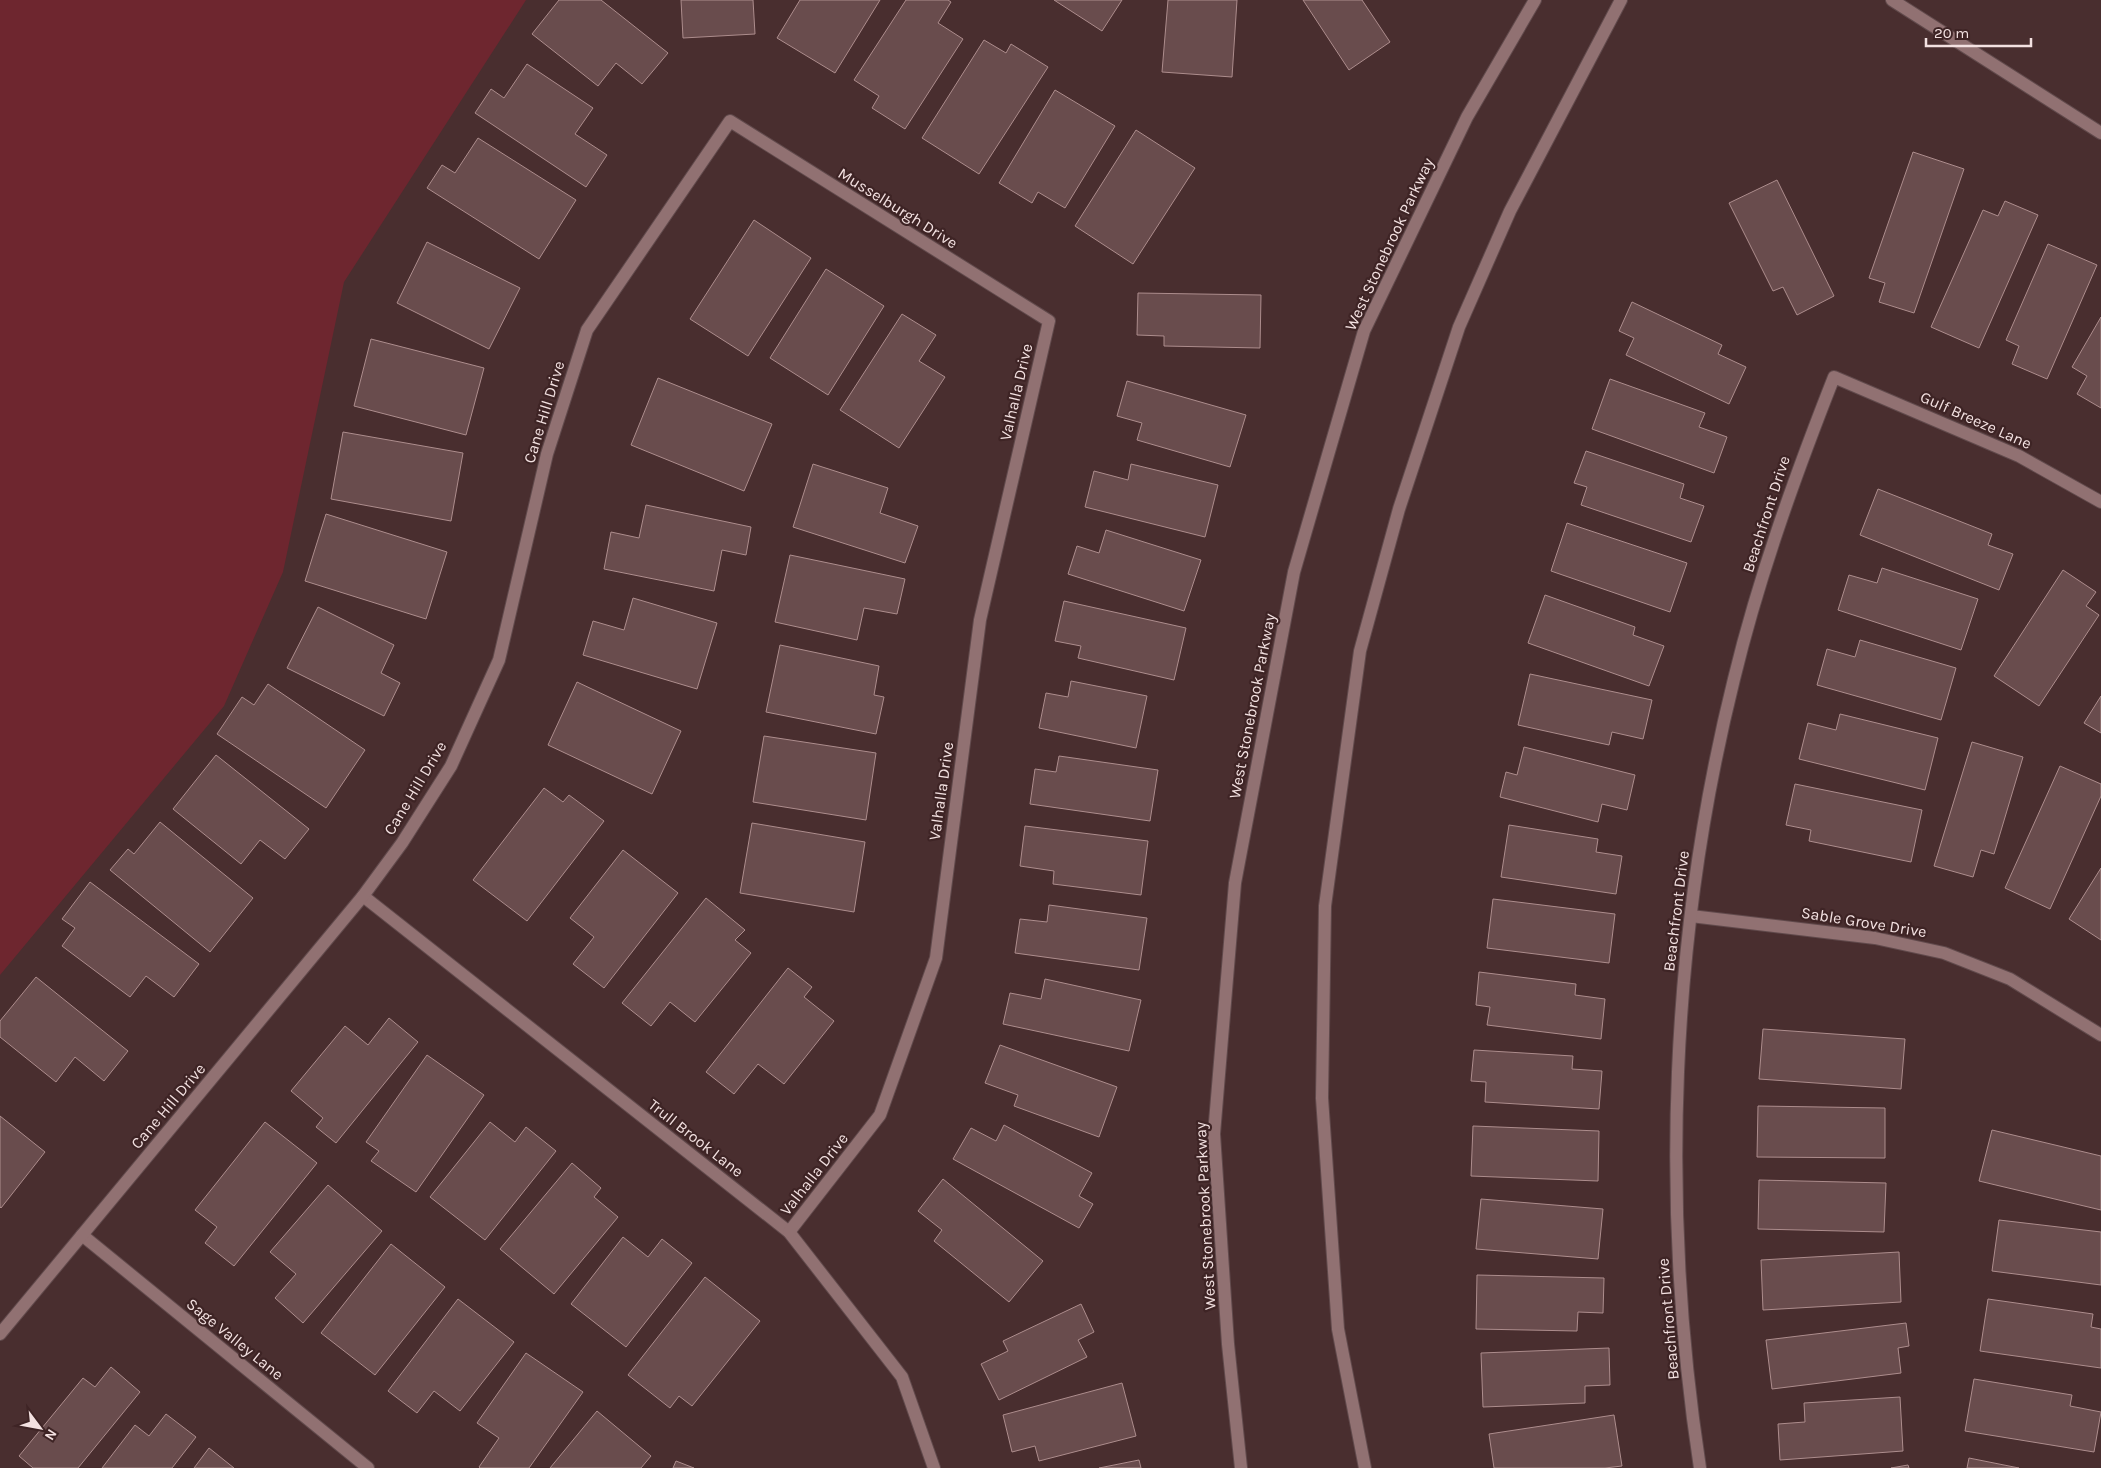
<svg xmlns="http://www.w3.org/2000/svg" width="2101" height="1468" viewBox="0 0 2101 1468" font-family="Karla,sans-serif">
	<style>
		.green { fill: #6e262f }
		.building { fill: #694c4d; stroke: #ad8d8d }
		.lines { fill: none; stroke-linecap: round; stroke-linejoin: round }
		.street-casing { stroke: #614a4c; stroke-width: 14 }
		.secondary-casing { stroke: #614a4c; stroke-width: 14 }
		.street { stroke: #917172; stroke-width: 12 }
		.secondary { stroke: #917172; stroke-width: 12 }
		.labels { text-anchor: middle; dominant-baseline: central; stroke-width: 4.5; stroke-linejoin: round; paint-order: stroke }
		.street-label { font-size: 16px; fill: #f3e1e1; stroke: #3e2425 }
	</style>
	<rect width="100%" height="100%" fill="#492e2f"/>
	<polygon class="green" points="0,0 526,0 344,282 283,572 224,706 0,975"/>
	<g class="building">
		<polygon points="559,0 601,0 668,53 642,84 616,63 598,86 532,34"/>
		<polygon points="681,0 753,0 755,34 683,38"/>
		<polygon points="800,0 880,0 835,73 777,38"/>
		<polygon points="906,0 948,0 951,2 938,23 963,39 905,129 872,108 879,96 854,80"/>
		<polygon points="1054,0 1122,0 1102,31"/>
		<polygon points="1168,0 1237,0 1232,77 1162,72"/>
		<polygon points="1303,0 1362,0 1390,42 1349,70"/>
		<polygon points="984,40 1006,53 1011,44 1048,67 979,174 922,138"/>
		<polygon points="527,64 593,108 575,134 607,155 586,187 475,113 491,89 504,98"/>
		<polygon points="1055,90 1115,126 1065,208 1038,192 1032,203 999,183"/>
		<polygon points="1136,130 1195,168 1133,264 1075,226"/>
		<polygon points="478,138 576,200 539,259 427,188 442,165 455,173"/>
		<polygon points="1913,152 1964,169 1914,313 1879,302 1885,283 1869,278"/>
		<polygon points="1777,180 1834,296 1797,315 1783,287 1773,291 1729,203"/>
		<polygon points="2005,201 2038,215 1979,348 1931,327 1983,210 1998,216"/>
		<polygon points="754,220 811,258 748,356 690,319"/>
		<polygon points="427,242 520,288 489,349 397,303"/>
		<polygon points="2048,244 2097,265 2047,379 2012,364 2019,346 2006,340"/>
		<polygon points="826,269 884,306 828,395 770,358"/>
		<polygon points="1138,293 1261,295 1260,348 1164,346 1164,336 1137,335"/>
		<polygon points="1632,302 1722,345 1718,354 1746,367 1729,404 1626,355 1634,338 1619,331"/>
		<polygon points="902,314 936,335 919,361 945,377 899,448 840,410"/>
		<polygon points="2101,317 2101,408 2077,394 2087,376 2072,367"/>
		<polygon points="371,339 484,368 466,435 354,406"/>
		<polygon points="658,378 772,424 744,491 631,445"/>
		<polygon points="1610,379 1705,413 1699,427 1727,437 1714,473 1592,429"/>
		<polygon points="1127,381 1246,415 1230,467 1137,440 1142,423 1117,416"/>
		<polygon points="343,432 463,453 451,521 331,499"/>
		<polygon points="1586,451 1684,484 1680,498 1704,506 1691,542 1581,505 1587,487 1574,483"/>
		<polygon points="813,464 888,488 880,513 918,526 905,563 793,527"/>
		<polygon points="1131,464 1218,485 1205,537 1085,507 1094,471 1128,480"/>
		<polygon points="1878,489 1992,534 1988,545 2013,554 1999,590 1860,535"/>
		<polygon points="646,505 751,527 746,555 722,550 714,591 604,569 611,532 639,538"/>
		<polygon points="326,514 447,552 426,619 305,581"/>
		<polygon points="1567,523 1687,563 1670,612 1551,571"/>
		<polygon points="1106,530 1201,560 1184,611 1068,574 1077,546 1099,553"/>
		<polygon points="790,555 905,579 897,614 864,608 857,640 775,622"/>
		<polygon points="1882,568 1978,599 1961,650 1838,610 1849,575 1877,583"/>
		<polygon points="2063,570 2096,592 2086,606 2099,615 2039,706 1994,676"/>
		<polygon points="1545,595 1635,627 1633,635 1664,646 1649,686 1528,643"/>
		<polygon points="633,598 717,623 697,689 583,655 593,621 624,630"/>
		<polygon points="1064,601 1186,628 1174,680 1078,658 1081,646 1055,641"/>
		<polygon points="318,607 394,645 381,673 400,683 384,716 287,668"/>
		<polygon points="1860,640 1956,668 1941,720 1817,685 1827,649 1855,657"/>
		<polygon points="780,645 879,666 874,695 884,697 876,734 766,712"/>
		<polygon points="1530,674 1652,700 1643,739 1612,732 1609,745 1518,725"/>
		<polygon points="1071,681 1147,696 1136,748 1039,728 1046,693 1068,697"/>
		<polygon points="577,682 681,731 652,794 548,745"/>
		<polygon points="268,684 365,750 326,808 217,734 242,697 254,705"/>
		<polygon points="2101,696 2101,733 2084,723"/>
		<polygon points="1840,714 1938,738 1925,790 1799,759 1808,723 1836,730"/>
		<polygon points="764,736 876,753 866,820 753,802"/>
		<polygon points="1972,742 2023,757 1994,854 1981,850 1973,877 1934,866"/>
		<polygon points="1524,747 1635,775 1627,810 1602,804 1598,822 1500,797 1506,772 1517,775"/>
		<polygon points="216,755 309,829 285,859 260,840 241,864 173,809"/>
		<polygon points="1059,756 1158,770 1150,821 1030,804 1035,769 1056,772"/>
		<polygon points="2060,766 2101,784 2101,796 2050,909 2005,888"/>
		<polygon points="1795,784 1922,810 1911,862 1809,841 1811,830 1786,825"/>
		<polygon points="544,788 563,802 569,795 604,821 527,921 473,880"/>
		<polygon points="160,822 253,898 210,952 110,870 128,849 134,854"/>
		<polygon points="752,823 865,842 854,912 740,893"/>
		<polygon points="1509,825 1598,839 1596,852 1622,856 1616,894 1501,877"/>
		<polygon points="1025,826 1148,841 1141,895 1053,884 1054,871 1020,866"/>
		<polygon points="623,850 678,893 604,988 573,964 594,937 570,918"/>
		<polygon points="2101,868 2101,940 2069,919"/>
		<polygon points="90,882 199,964 174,997 146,976 130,997 62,946 75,928 62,919"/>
		<polygon points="706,898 745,930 735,940 751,953 695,1022 670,1002 651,1026 622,1003"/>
		<polygon points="1493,899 1615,914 1609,963 1487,948"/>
		<polygon points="1049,905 1147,918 1139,970 1015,953 1020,919 1047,922"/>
		<polygon points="788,968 812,987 804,997 834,1021 784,1084 758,1064 734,1094 706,1072"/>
		<polygon points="1479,972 1576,984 1575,995 1605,999 1601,1039 1487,1025 1490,1007 1476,1005"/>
		<polygon points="36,977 128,1051 104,1081 75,1057 56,1082 0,1037 0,1021"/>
		<polygon points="1045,979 1141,1000 1129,1051 1003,1024 1010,993 1041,999"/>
		<polygon points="389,1018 418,1042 336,1143 316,1127 323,1118 291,1091 345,1026 368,1045"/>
		<polygon points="1763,1029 1905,1039 1901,1089 1759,1079"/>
		<polygon points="1000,1045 1117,1087 1099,1137 1014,1106 1018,1095 985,1083"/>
		<polygon points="1474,1050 1573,1056 1572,1069 1602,1071 1599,1109 1485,1102 1486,1082 1471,1081"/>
		<polygon points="427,1055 484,1095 416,1192 371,1161 379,1151 366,1142"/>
		<polygon points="1758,1106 1885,1108 1885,1158 1757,1157"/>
		<polygon points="0,1116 45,1152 1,1208 0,1207"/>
		<polygon points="265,1122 317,1163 234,1266 205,1243 217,1227 195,1210"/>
		<polygon points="490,1122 515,1142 526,1127 556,1151 485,1240 430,1197"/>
		<polygon points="1004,1125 1092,1173 1079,1196 1093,1204 1079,1228 953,1159 971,1128 996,1141"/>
		<polygon points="1473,1126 1599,1131 1598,1181 1471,1176"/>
		<polygon points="1992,1130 2101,1156 2101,1210 1979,1181"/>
		<polygon points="572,1163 601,1188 594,1197 618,1217 554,1294 500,1249"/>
		<polygon points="943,1179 1043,1261 1009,1302 934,1241 942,1230 918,1211"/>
		<polygon points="1759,1180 1886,1183 1884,1232 1758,1229"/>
		<polygon points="328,1185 382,1231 303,1323 275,1298 296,1274 270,1252"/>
		<polygon points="1481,1199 1603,1209 1598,1259 1476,1249"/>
		<polygon points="1999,1220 2101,1232 2101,1285 1992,1271"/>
		<polygon points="623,1237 648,1257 662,1239 692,1263 626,1347 571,1304"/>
		<polygon points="391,1244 445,1287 375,1375 321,1333"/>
		<polygon points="1899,1252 1901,1302 1763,1310 1761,1260"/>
		<polygon points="1477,1275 1604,1278 1603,1313 1578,1312 1577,1331 1476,1329"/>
		<polygon points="705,1277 760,1321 692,1406 679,1396 670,1408 628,1375"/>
		<polygon points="458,1299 514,1342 460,1411 434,1391 417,1413 388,1391"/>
		<polygon points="1988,1299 2093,1314 2091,1327 2101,1329 2101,1368 1980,1351"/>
		<polygon points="1081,1304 1094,1332 1078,1340 1087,1357 999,1400 981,1364 1008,1351 1003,1341"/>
		<polygon points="1906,1323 1909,1346 1898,1348 1901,1373 1772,1389 1766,1340"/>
		<polygon points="1609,1348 1610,1385 1585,1386 1585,1403 1483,1407 1481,1353"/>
		<polygon points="526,1353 583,1392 529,1468 480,1468 479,1467 499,1438 477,1423"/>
		<polygon points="111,1367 140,1392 78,1468 33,1468 19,1456 83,1378 95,1387"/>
		<polygon points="1974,1379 2072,1395 2070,1406 2101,1412 2094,1452 1965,1431"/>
		<polygon points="1122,1383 1136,1436 1039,1461 1035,1446 1012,1452 1003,1415"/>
		<polygon points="1900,1397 1903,1451 1780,1460 1778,1424 1805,1422 1804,1403"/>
		<polygon points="597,1411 651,1456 641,1468 550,1468"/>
		<polygon points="166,1414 196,1437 172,1468 102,1468 135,1425 149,1436"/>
		<polygon points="1614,1415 1622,1466 1605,1468 1494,1468 1489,1434"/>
		<polygon points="209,1448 234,1468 194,1468"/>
		<polygon points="1969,1458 2019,1468 1967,1468"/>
		<polygon points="1139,1460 1141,1468 1099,1468"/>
		<polygon points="676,1461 694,1468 673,1468"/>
		<polygon points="1908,1465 1909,1468 1891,1468"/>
	</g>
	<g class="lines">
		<defs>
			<g id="street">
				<polyline points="363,896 789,1232 902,1377 934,1468"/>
				<polyline points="1691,916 1875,938 1944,953 2010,979 2101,1035"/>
				<polyline points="82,1235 368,1468"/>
				<polyline points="0,1334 363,896 402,843 451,766 499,660 547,454 587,330 730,121 1049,321 980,620 936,958 880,1115 789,1232"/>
				<path d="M1700,1468C1660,1207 1670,936 1734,679C1759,576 1795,476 1834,377L2019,456L2101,502"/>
			</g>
			<g id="secondary">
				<polyline points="1892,0 2101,133"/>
				<polyline points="1241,1468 1228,1344 1214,1134 1235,883 1294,572 1364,331 1467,117 1535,0"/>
				<polyline points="1365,1468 1338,1329 1322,1098 1325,906 1360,651 1399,509 1459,327 1510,211 1621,0"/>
			</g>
		</defs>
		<use href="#street" class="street-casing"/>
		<use href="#secondary" class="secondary-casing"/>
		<use href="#street" class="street"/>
		<use href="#secondary" class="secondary"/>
	</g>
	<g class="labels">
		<g class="street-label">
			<text transform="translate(898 208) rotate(32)">Musselburgh Drive</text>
			<text transform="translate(1389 244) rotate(-65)">West Stonebrook Parkway</text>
			<text transform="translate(1016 392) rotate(-77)">Valhalla Drive</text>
			<text transform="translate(544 412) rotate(-73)">Cane Hill Drive</text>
			<text transform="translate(1976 420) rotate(24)">Gulf Breeze Lane</text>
			<text transform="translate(1766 514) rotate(-72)">Beachfront Drive</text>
			<text transform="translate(1252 706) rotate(-79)">West Stonebrook Parkway</text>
			<text transform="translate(415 788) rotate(-59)">Cane Hill Drive</text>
			<text transform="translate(941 791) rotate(-82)">Valhalla Drive</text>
			<text transform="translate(1676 911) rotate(-83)">Beachfront Drive</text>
			<text transform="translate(1864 922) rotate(9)">Sable Grove Drive</text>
			<text transform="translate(168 1106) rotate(-50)">Cane Hill Drive</text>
			<text transform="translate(696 1138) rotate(38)">Trull Brook Lane</text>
			<text transform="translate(814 1174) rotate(-52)">Valhalla Drive</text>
			<text transform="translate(1205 1216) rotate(-93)">West Stonebrook Parkway</text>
			<text transform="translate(1668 1319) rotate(-95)">Beachfront Drive</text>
			<text transform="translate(235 1339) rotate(39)">Sage Valley Lane</text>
		</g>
	</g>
	<g transform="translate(40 1428) rotate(122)" stroke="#3e2425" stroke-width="4" paint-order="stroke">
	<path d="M0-4L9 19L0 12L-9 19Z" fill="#f3e1e1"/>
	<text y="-8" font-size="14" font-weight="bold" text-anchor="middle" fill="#f3e1e1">N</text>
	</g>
	<path d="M1926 38v8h105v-8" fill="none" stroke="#f3e1e1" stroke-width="2.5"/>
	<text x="1934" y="38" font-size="15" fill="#f3e1e1" stroke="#3e2425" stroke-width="4" paint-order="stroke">20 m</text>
</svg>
